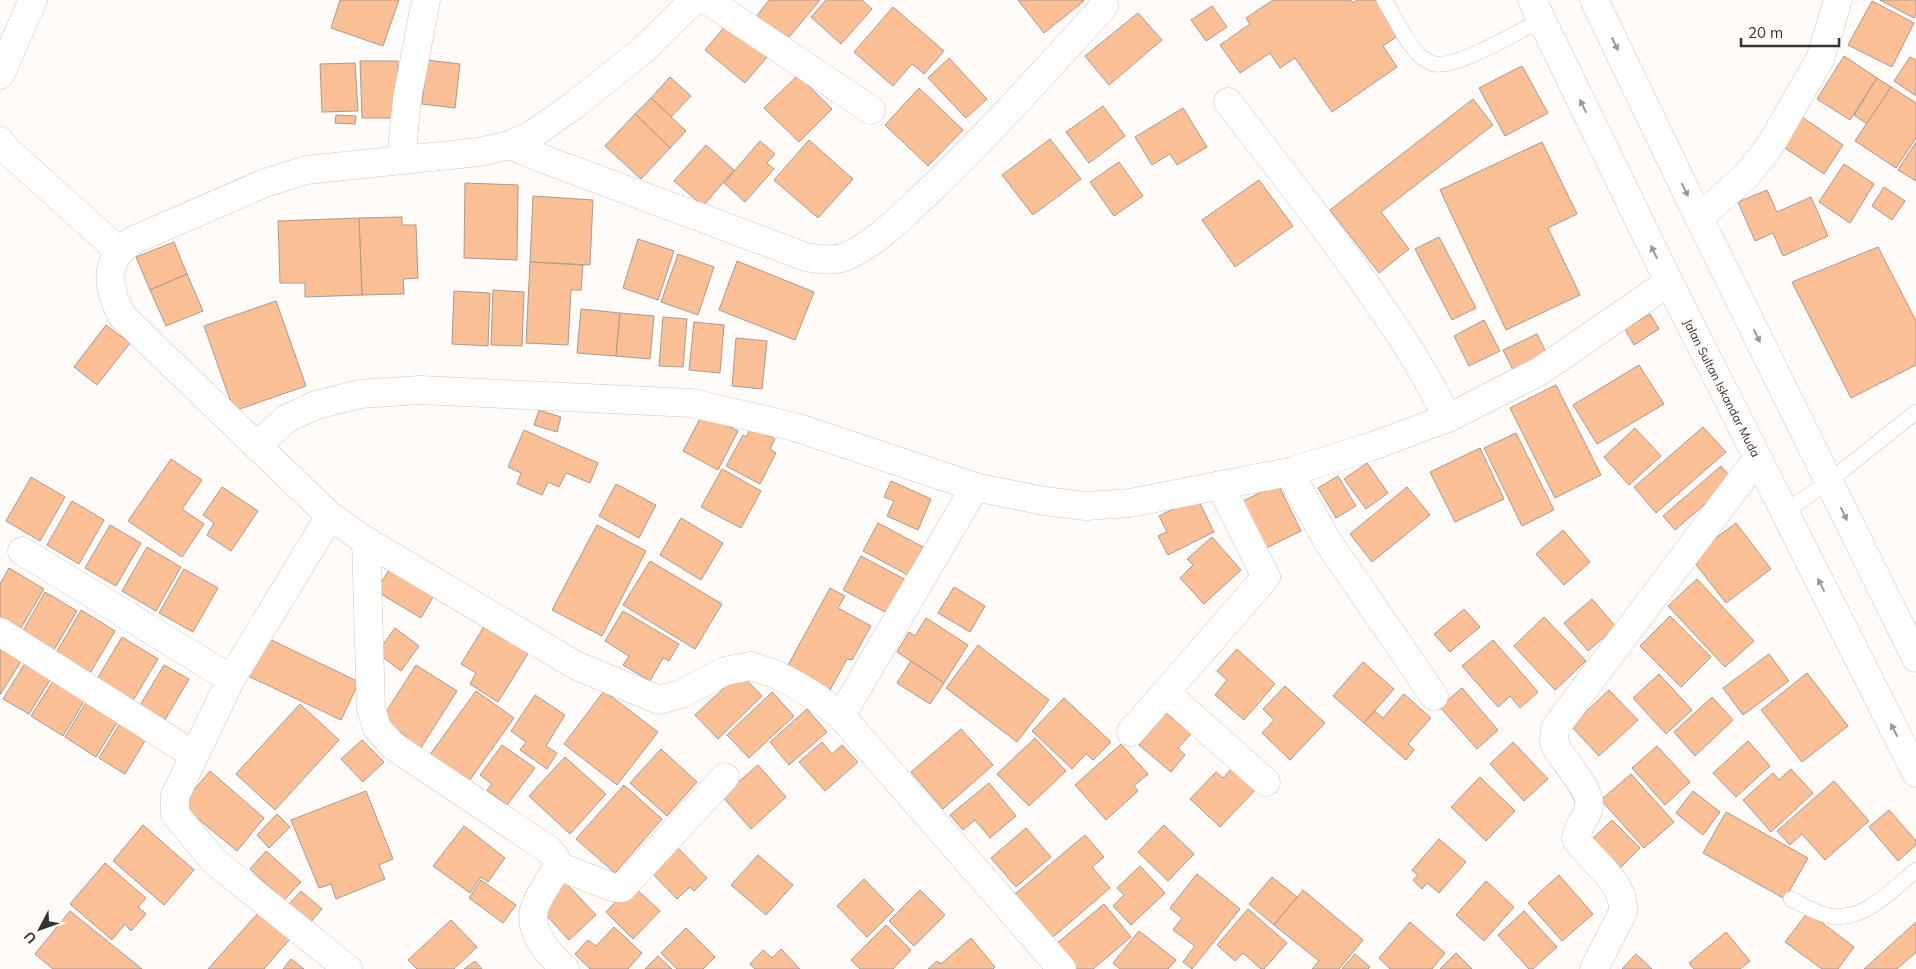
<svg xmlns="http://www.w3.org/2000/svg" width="1916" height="969" viewBox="0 0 1916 969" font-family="Mulish,sans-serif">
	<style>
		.building { fill: #fabf94; stroke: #a89a90 }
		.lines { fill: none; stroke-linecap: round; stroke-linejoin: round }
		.lane-casing { stroke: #d3c4ba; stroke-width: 16 }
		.street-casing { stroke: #d3c4ba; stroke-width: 29 }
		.highway-casing { stroke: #d3c4ba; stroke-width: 29 }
		.lane { stroke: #fff; stroke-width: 15 }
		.street { stroke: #fff; stroke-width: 28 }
		.highway { stroke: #fff; stroke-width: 28 }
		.oneway { fill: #9c9896 }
		.labels { text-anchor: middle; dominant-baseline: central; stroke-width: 5; stroke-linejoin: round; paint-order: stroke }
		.street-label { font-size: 12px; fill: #38322e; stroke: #fefbf9 }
	</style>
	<rect width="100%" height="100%" fill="#fefbf9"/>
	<g class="building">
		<polygon points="340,0 399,0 383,46 331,28"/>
		<polygon points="769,0 820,0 785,42 756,17"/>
		<polygon points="826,0 862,0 872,9 841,44 811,17"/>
		<polygon points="1018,0 1083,0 1084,1 1044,33"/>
		<polygon points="1273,0 1351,0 1353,3 1357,0 1379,0 1402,33 1383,46 1397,67 1332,112 1295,58 1280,68 1270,53 1240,73 1220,45 1250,24 1246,18"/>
		<polygon points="1880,0 1916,0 1916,15 1914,18"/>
		<polygon points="1872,1 1914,23 1892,67 1848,45"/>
		<polygon points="1212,6 1227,27 1206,41 1191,20"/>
		<polygon points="893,7 944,51 924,74 912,64 893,86 854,52"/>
		<polygon points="1138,13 1162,40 1109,85 1085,56"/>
		<polygon points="727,24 767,57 745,83 705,50"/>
		<polygon points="1844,56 1877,78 1850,120 1817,99"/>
		<polygon points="1910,57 1916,60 1916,96 1894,81"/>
		<polygon points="949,58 987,99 966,118 928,78"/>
		<polygon points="427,60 460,64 455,108 422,104"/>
		<polygon points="360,61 398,61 399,118 362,118"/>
		<polygon points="355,63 358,111 322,112 320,64"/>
		<polygon points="1522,66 1548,113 1505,136 1479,88"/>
		<polygon points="798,75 832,109 799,142 764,108"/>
		<polygon points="670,77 691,96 671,117 651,98"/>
		<polygon points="1877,78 1891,87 1867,124 1854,115"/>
		<polygon points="1891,87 1916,103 1916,138 1896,168 1855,141"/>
		<polygon points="919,88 963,130 928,166 885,125"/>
		<polygon points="651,98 686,131 670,148 635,114"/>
		<polygon points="1473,99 1493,125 1381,212 1409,249 1379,273 1330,210"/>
		<polygon points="1103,106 1125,136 1089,163 1066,132"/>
		<polygon points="1183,108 1207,147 1177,165 1170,154 1152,165 1135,137"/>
		<polygon points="635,114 670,148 641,179 605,146"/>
		<polygon points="336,115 356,116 355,124 335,123"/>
		<polygon points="1802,117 1843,145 1824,174 1782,146"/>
		<polygon points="1050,139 1081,179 1033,215 1002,175"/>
		<polygon points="809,140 853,179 818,218 774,180"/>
		<polygon points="760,141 775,154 767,163 774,169 745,202 724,183"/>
		<polygon points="1542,142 1577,214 1548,228 1580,295 1506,330 1440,190"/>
		<polygon points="1916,142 1916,181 1898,170"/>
		<polygon points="706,145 734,170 703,206 674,181"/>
		<polygon points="1119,162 1143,196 1114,216 1090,182"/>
		<polygon points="1844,164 1874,184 1850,223 1819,202"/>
		<polygon points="1259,180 1293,226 1235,267 1202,220"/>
		<polygon points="465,183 518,185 517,260 464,258"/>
		<polygon points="1884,187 1905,201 1892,220 1872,206"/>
		<polygon points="1767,190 1777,212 1811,197 1828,236 1783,256 1773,233 1755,241 1738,202"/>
		<polygon points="533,196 593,200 590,265 530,262"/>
		<polygon points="402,217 402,225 416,225 418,278 403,279 404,294 362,295 359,218"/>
		<polygon points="359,218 362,295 305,297 305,283 280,283 278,221"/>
		<polygon points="1439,237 1476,308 1452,320 1415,249"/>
		<polygon points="638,239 674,251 658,300 623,288"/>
		<polygon points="174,242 187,274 150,290 136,257"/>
		<polygon points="1878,247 1916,321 1916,365 1851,398 1792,282"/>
		<polygon points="678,254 714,267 698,315 661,302"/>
		<polygon points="737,261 814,292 795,340 719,310"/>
		<polygon points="530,262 583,265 581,290 571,290 568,345 526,343"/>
		<polygon points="187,274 203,311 166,326 150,290"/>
		<polygon points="493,290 524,292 522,346 491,345"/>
		<polygon points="454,291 490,293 488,346 452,344"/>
		<polygon points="276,301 306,386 234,411 204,326"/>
		<polygon points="581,309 620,313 616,356 577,353"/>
		<polygon points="620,313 654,316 650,359 616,356"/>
		<polygon points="1650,314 1659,329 1634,345 1625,329"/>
		<polygon points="663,317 687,319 683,367 659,366"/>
		<polygon points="1484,320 1500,351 1469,366 1454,336"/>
		<polygon points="694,322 724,325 720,373 689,370"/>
		<polygon points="106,325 130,343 97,385 74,367"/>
		<polygon points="1537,334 1547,354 1513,370 1503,350"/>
		<polygon points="736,338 767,341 762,389 732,386"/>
		<polygon points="1639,365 1664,404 1597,444 1573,405"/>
		<polygon points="1556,385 1601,475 1555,498 1510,408"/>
		<polygon points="539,410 561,417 557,432 534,425"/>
		<polygon points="703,413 738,431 718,470 683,451"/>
		<polygon points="752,426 775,439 770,449 776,453 760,484 726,466 743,435 746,437"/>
		<polygon points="1703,427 1726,452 1656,513 1634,487"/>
		<polygon points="1635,428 1661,456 1629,485 1604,457"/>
		<polygon points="524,430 598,463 590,483 566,473 559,487 548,482 542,495 517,484 521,473 508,467"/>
		<polygon points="1516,433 1554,510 1522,526 1484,448"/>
		<polygon points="1480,448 1504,499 1455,522 1430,472"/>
		<polygon points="171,459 202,480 182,509 204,524 182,557 128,521"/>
		<polygon points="1367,463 1388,493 1366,509 1344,479"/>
		<polygon points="1721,466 1733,480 1675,530 1663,516"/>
		<polygon points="722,469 761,491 741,528 701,507"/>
		<polygon points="1338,476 1356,506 1336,518 1318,488"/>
		<polygon points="31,477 65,497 40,541 6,521"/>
		<polygon points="891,481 931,499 918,530 887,516 894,501 884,497"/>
		<polygon points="616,484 656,505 639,538 599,516"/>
		<polygon points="1278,484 1301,531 1266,548 1243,501"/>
		<polygon points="222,487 258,511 231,551 207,535 214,523 203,515"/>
		<polygon points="1407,487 1430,515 1372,562 1350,534"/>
		<polygon points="1197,497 1214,532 1168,555 1158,536 1167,532 1159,516"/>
		<polygon points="72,501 104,520 79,564 47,545"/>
		<polygon points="681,518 723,543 701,580 660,555"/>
		<polygon points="878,523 923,547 908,575 863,551"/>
		<polygon points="1736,523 1771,569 1726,603 1690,557"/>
		<polygon points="110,525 141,543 116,586 85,568"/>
		<polygon points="597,525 646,551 602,636 552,610"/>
		<polygon points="1563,530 1590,562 1564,585 1536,554"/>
		<polygon points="1212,537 1241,570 1204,604 1180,578 1193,565 1187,559"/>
		<polygon points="147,547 181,567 156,611 122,591"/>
		<polygon points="861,556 906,580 889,614 843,590"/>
		<polygon points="650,561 722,604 695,649 623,605"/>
		<polygon points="392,565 436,592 421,618 376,591"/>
		<polygon points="9,568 44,589 18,633 0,622 0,584"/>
		<polygon points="184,569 218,588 193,632 159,613"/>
		<polygon points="1697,579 1754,641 1725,667 1668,606"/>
		<polygon points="954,587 985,606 970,632 938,613"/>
		<polygon points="830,588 845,596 838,608 871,626 852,660 847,659 829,692 786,669"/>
		<polygon points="45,592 77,611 51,655 20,636"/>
		<polygon points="1592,599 1616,627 1588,651 1564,623"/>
		<polygon points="1464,609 1480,627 1450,652 1434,634"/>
		<polygon points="81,610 115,631 89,675 55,655"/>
		<polygon points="623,611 679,644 669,661 663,658 650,681 623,665 629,656 605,641"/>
		<polygon points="1670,616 1711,657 1681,687 1640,646"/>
		<polygon points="1544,617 1586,661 1555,690 1514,646"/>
		<polygon points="926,618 968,645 944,683 897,652 909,632 915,636"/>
		<polygon points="485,625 529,652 498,702 470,684 476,673 461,664"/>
		<polygon points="395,628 419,646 401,671 377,653"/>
		<polygon points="263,636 359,682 341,720 246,675"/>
		<polygon points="122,637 158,659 132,702 96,681"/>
		<polygon points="1493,640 1538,692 1520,708 1510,696 1498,707 1462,666"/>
		<polygon points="0,643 23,658 0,695"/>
		<polygon points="978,645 1049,700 1017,742 946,688"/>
		<polygon points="1237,649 1275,684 1244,720 1215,695 1227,680 1217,671"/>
		<polygon points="1769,654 1789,681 1743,715 1723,688"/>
		<polygon points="27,660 52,677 29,714 3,699"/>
		<polygon points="911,661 944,683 930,704 897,683"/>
		<polygon points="1363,662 1394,689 1364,723 1333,696"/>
		<polygon points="164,665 189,679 163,723 138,709"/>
		<polygon points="416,665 457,691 417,754 401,744 406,736 381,720"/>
		<polygon points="740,673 762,696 718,739 695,715"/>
		<polygon points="1807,673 1848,726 1802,762 1761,710"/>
		<polygon points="1659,674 1692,710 1666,734 1633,698"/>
		<polygon points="55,678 86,698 63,736 31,716"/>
		<polygon points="1285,686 1325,723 1290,760 1262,733 1274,720 1263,709"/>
		<polygon points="1462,688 1498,730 1477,749 1440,707"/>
		<polygon points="1609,690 1638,720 1599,756 1571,726"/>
		<polygon points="476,691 514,718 467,784 429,756"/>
		<polygon points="604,691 658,732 617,785 564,744"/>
		<polygon points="772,692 794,716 749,758 727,735"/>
		<polygon points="1404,694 1431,718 1408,744 1414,750 1406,760 1364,723 1375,711 1383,718"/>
		<polygon points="535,695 565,715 546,746 557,753 547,769 520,750 526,742 511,731"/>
		<polygon points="1712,697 1733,720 1695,756 1674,732"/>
		<polygon points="1064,698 1111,742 1093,760 1086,754 1072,769 1032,731"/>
		<polygon points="88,699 120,718 96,757 65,737"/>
		<polygon points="300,704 339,740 275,810 236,774"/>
		<polygon points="807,709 827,732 789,765 770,742"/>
		<polygon points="1166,713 1191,734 1178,748 1185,755 1171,772 1139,745"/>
		<polygon points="122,720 148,736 125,774 99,758"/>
		<polygon points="961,729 993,765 943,809 911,772"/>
		<polygon points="1035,738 1066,771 1029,806 997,774"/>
		<polygon points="362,740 384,762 363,782 341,759"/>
		<polygon points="1748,741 1770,766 1736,797 1713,773"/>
		<polygon points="822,742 832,754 842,745 858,762 825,791 799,762"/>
		<polygon points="1513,742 1548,779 1524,801 1490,764"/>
		<polygon points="1121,744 1148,774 1134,786 1138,791 1106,820 1075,785"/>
		<polygon points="502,745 535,768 507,805 487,790 492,784 480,775"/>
		<polygon points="1657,746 1690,782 1665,805 1632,768"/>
		<polygon points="661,749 697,782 667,816 630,783"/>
		<polygon points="565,757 606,794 570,834 529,796"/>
		<polygon points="758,765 786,797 751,829 722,796"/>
		<polygon points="1234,766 1257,788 1220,827 1190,799 1216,772 1223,778"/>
		<polygon points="1791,769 1813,793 1771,832 1743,800 1773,773 1779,780"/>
		<polygon points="210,771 264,818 237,851 181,805"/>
		<polygon points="1631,774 1674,822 1644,848 1601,800"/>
		<polygon points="1480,777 1515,811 1486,841 1451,807"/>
		<polygon points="1834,781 1869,821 1825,860 1802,834 1790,845 1777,831"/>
		<polygon points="989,783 1016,816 990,838 975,820 963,830 950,815"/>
		<polygon points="624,785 662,819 615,873 576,839"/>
		<polygon points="366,791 393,859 379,865 385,879 336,899 331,884 319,888 291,820"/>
		<polygon points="1693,791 1720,812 1703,835 1676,813"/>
		<polygon points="1889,810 1916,841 1916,845 1898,861 1869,827"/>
		<polygon points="1726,812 1808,858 1785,899 1703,853"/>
		<polygon points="277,814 290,827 269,848 257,835"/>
		<polygon points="1612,820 1640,848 1617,871 1589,842"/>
		<polygon points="143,825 194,870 164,905 113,861"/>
		<polygon points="1164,825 1194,854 1168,881 1138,852"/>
		<polygon points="464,826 505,858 488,882 481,877 470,893 433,866"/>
		<polygon points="1026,828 1051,857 1016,887 991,858"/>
		<polygon points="1085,835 1104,857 1092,867 1110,888 1053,937 1043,926 1038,931 1020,909 1025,906 1015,894"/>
		<polygon points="1439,839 1466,862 1439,893 1427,883 1422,889 1413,880 1418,875 1412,870"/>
		<polygon points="676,846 707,878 694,891 690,887 677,899 650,871"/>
		<polygon points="266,851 301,882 284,900 250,869"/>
		<polygon points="758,855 793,885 766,915 731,885"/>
		<polygon points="105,863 146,898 138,907 146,914 131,931 125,924 112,940 70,904"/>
		<polygon points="1140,866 1165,893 1131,925 1113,906 1124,895 1117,888"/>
		<polygon points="1197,874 1240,909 1192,969 1183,962 1195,946 1173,930 1182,918 1170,908"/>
		<polygon points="1559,875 1593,914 1562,941 1528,903"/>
		<polygon points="1272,877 1297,897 1274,925 1249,904"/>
		<polygon points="864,879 894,910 867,937 837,906"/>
		<polygon points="481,880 516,905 503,923 469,898"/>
		<polygon points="1486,881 1514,907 1484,941 1456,915"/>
		<polygon points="565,882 596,915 569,940 544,913 549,908 543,902"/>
		<polygon points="632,885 660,911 633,939 606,912"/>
		<polygon points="920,890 945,915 914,946 889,921"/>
		<polygon points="1303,890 1363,940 1339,969 1312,969 1319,961 1274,925"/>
		<polygon points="301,891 322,909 310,923 289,904"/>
		<polygon points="1104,904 1131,937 1093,969 1075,969 1055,945"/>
		<polygon points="1248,909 1287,943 1264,969 1261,969 1243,953 1235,961 1217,945"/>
		<polygon points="70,911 142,969 53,969 35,954"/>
		<polygon points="1524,911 1557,947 1533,969 1529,969 1498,935"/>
		<polygon points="259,912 290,939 264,969 208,969"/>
		<polygon points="1808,912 1854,947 1838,969 1822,969 1785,942"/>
		<polygon points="451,920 477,947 454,969 417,969 408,960"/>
		<polygon points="1410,922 1445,953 1432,969 1390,969 1379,958"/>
		<polygon points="1916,922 1916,952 1897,969 1864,969"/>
		<polygon points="886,925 911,950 893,969 860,969 851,960"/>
		<polygon points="614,927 642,953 628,969 590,969 575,954 588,940 596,946"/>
		<polygon points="686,928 715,957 703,969 677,969 661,953"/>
		<polygon points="1139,931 1176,960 1168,969 1120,969 1113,963"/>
		<polygon points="1726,932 1750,961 1740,969 1694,969 1689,963"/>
		<polygon points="971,938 995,967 993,969 928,969 937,961 941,964"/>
		<polygon points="781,949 800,969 755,969 750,964 763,950 772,958"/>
		<polygon points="1456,953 1472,969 1440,969"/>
		<polygon points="1355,954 1370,967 1368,969 1342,969"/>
		<polygon points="1636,954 1652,969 1622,969"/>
		<polygon points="658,956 672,969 645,969"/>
		<polygon points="291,959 304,969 283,969"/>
		<polygon points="475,961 482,969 464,969"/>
	</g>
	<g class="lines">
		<defs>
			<g id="lane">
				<path d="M1384,0C1396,18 1404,40 1419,55C1424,59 1429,63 1435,64C1458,68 1519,31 1541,20"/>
				<polyline points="1784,512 1828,482 1916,412"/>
				<path d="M1791,899C1803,905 1817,914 1830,916C1864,922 1893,889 1916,870"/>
			</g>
			<g id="street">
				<path d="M694,0L642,51L573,106L533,134L510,145L479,152L306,170L265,183L136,239C103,257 106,286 122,316L330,516L366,541L577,666L659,700L681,694L725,671L751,666L775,674L796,685L817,698L841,716L1062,969"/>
				<polyline points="707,0 871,110"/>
				<polyline points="0,75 33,0"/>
				<path d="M1228,102C1286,177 1346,253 1398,332C1417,359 1432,389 1448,418"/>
				<polyline points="0,141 8,151 119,251"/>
				<path d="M510,145L541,158L806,257C819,259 835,262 847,256C878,242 902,216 927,193C989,134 1046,70 1104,6"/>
				<polyline points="401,160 407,99 426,0"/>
				<polyline points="1699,218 1747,175 1770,146 1820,59 1838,0"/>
				<polyline points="257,446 286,419 316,405 360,394 420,390 692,403 795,427 975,487 1044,501 1086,506 1130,503 1289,472 1370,447 1448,418 1540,371 1669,282"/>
				<polyline points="1289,472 1328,542 1434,696"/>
				<polyline points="330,516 231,679 175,796 175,814 214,861 348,969"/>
				<path d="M366,541L371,709L377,728L393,746L549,850L555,857L558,866C552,877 536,899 534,910C529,934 549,954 565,969"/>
				<polyline points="22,551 231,679"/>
				<polyline points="0,632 194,755"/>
				<polyline points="1166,693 1266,782"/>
				<polyline points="841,716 975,487"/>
				<polyline points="1131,732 1266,577 1220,485"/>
				<polyline points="558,866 612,887 622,888 725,777"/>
				<path d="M1594,969L1623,912C1625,882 1592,862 1576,839C1577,827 1587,818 1589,806C1592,793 1565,761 1557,749L1554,741L1555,728L1757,459"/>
			</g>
			<g id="highway">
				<polyline points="1532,0 1669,282 1916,773"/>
				<polyline points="1594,0 1699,218 1916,658"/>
			</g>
		</defs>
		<use href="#lane" class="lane-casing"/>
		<use href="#street" class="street-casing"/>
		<use href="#highway" class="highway-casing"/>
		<use href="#lane" class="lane"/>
		<use href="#street" class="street"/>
		<use href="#highway" class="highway"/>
	</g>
	<defs><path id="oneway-solid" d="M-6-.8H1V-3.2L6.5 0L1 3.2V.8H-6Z" transform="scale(1.25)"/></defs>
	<g class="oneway">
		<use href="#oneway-solid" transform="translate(1615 44) rotate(64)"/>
		<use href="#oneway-solid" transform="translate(1583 106) rotate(-116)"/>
		<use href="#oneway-solid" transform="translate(1685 190) rotate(64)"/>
		<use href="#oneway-solid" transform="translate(1654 252) rotate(-116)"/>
		<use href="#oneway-solid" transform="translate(1757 336) rotate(64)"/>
		<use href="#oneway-solid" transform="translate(1844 514) rotate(64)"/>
		<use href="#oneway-solid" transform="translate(1821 585) rotate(-117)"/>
		<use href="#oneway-solid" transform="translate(1894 730) rotate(-117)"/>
	</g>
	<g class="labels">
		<g class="street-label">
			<text transform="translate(1722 388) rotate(63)">Jalan Sultan Iskandar Muda</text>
		</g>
	</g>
	<g transform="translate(40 929) rotate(229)" stroke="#fefbf9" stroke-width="4" paint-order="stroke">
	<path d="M0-4L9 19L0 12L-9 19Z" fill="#38322e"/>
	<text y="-8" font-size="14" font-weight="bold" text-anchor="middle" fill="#38322e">U</text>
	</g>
	<path d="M1741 38v8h98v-8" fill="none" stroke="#38322e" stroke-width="2.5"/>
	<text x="1748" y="38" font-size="15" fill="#38322e" stroke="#fefbf9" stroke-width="4" paint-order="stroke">20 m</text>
</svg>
